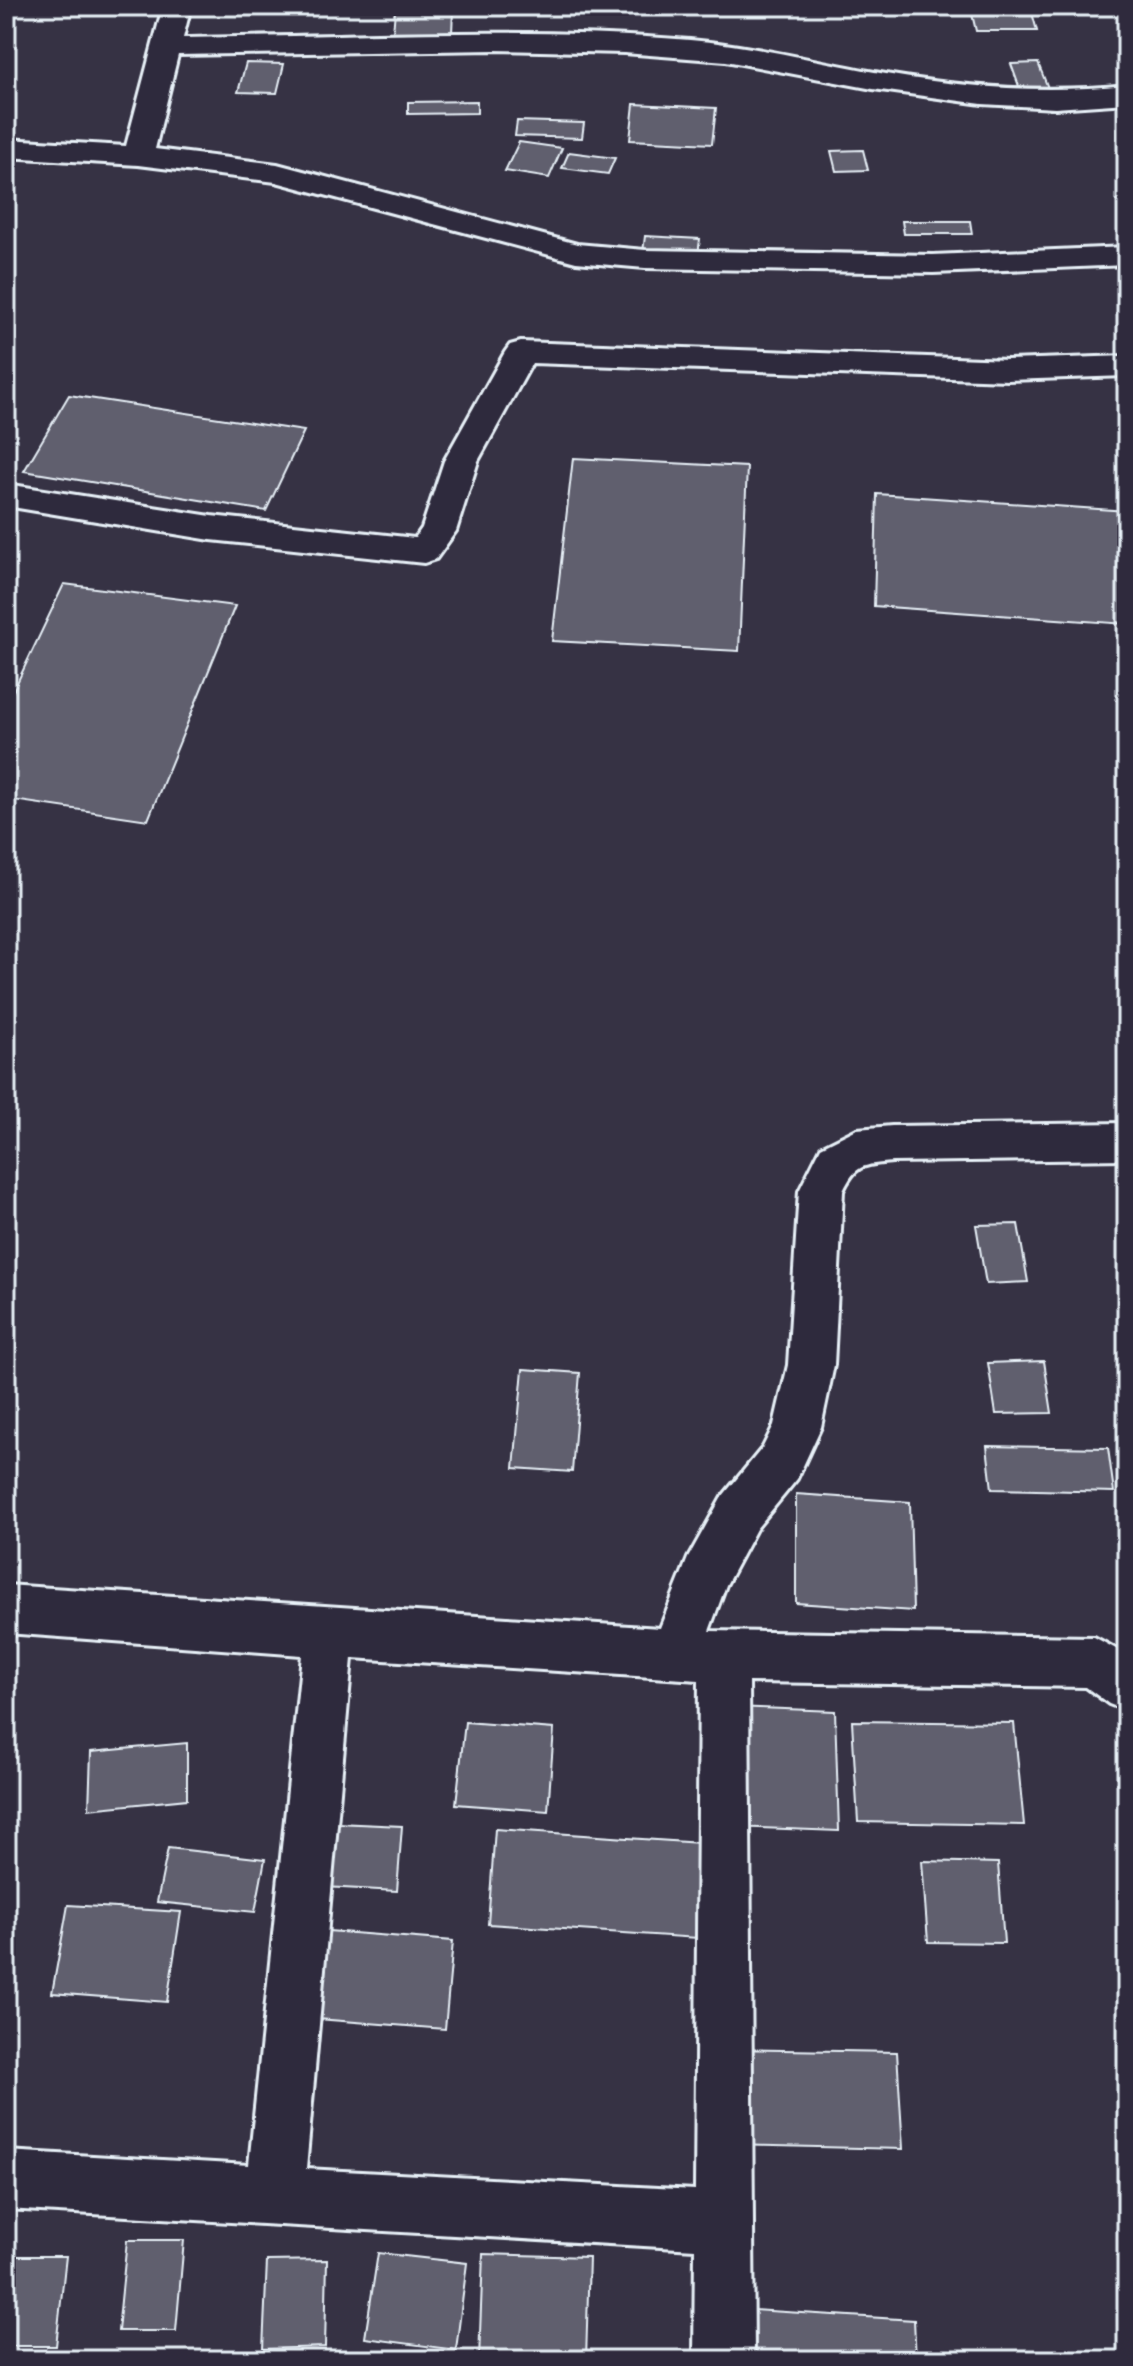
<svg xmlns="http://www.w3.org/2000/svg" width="1133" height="2366" viewBox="0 0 1133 2366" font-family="Itim,sans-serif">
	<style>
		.building { fill: #605e6e; stroke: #e8f1f8; stroke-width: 2 }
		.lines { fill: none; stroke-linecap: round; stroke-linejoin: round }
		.minor-casing { stroke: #e8f1f8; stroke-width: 6 }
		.minor { fill: #2f2a3d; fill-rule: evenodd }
	</style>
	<rect width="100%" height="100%" fill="#363244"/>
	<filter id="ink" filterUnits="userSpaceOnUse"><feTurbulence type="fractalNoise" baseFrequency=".0125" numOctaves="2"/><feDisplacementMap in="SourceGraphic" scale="16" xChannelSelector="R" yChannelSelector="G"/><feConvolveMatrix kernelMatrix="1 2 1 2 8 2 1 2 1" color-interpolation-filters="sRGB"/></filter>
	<g filter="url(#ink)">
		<g class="building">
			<polygon points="1031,9 1037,31 976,31 971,10"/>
			<polygon points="395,10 453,10 452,33 393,33"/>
			<polygon points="246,63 284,64 277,93 238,92"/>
			<polygon points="1038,63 1048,88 1020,89 1011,64"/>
			<polygon points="477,101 477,113 408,114 408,102"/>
			<polygon points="634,104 716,108 712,144 630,140"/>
			<polygon points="517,121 584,123 582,138 515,136"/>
			<polygon points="519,142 562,148 549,178 505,171"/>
			<polygon points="863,150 868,170 836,171 831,151"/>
			<polygon points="569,152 615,158 608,174 562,168"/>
			<polygon points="902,221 970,221 972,234 904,234"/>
			<polygon points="645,236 700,239 698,255 643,252"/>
			<polygon points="69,395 304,431 266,511 24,471"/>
			<polygon points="573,458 747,467 739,651 552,641"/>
			<polygon points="877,494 1127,511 1127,624 874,606"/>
			<polygon points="64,584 235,606 148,820 6,799 6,706"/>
			<polygon points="1018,1224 1028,1282 986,1284 976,1225"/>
			<polygon points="1044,1361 1052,1413 996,1414 988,1363"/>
			<polygon points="523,1369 580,1373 572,1472 514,1468"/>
			<polygon points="987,1446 1108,1448 1114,1492 992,1489"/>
			<polygon points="796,1494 910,1502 913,1611 796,1603"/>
			<polygon points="732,1707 835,1711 839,1831 733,1827"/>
			<polygon points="852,1721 1014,1723 1024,1825 858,1822"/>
			<polygon points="465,1722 554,1729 548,1811 456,1804"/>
			<polygon points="187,1743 187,1799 89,1809 91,1752"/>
			<polygon points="314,1822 402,1826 397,1891 306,1886"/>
			<polygon points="495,1829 700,1843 698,1938 488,1924"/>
			<polygon points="168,1848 265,1859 255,1912 157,1902"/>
			<polygon points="922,1861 998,1863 1004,1943 928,1942"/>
			<polygon points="68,1905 181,1912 167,2002 52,1993"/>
			<polygon points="303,1929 453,1941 445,2029 292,2017"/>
			<polygon points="726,2049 897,2052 903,2149 728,2145"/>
			<polygon points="127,2240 184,2240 176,2331 118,2331"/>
			<polygon points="378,2253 467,2263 456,2350 365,2338"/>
			<polygon points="483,2254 589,2257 586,2360 479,2360"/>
			<polygon points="6,2256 66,2256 56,2346 6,2346"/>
			<polygon points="327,2260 325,2347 263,2349 267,2261"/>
			<polygon points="738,2309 914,2320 916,2360 739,2360"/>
		</g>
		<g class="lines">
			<defs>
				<g id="minor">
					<path d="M163,6H191L183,38C351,36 522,26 690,40C750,45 809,60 869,71C955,87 1040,94 1127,85V103L1055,108L982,104L873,89L726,61L624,53L494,50L178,55L155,149L277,164L577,244L645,250L933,255L1127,247V265L933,273L645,268L576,262L276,182L138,165L6,157V139L126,146Z"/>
					<polygon points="521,342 1008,360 1127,356 1127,376 1008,380 532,363 478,461 456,531 436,559 424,563 211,540 6,506 6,484 211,516 415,538 422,528 444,461 505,352 510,345"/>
					<path d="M1127,1123V1159L892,1162C863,1165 856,1164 843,1191L834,1365L821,1427L797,1479L756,1529L726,1585L709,1631L1094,1637L1127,1655V1711L1109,1704L1086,1687L749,1682L754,2360H694L695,2249L6,2209V2151L249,2165L302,1655L6,1633V1585L660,1628L688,1558L722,1497L763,1447L774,1425L788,1365L799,1191L821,1147L857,1129L892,1126ZM352,1658L699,1680L695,2190L306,2169Z"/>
				</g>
			</defs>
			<use href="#minor" class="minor-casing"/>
			<use href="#minor" class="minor"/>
		</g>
	</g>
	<rect width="1133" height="2366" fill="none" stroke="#2f2a3d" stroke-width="32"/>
	<rect x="16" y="16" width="1101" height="2334" fill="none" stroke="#e8f1f8" stroke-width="3" filter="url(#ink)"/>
</svg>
